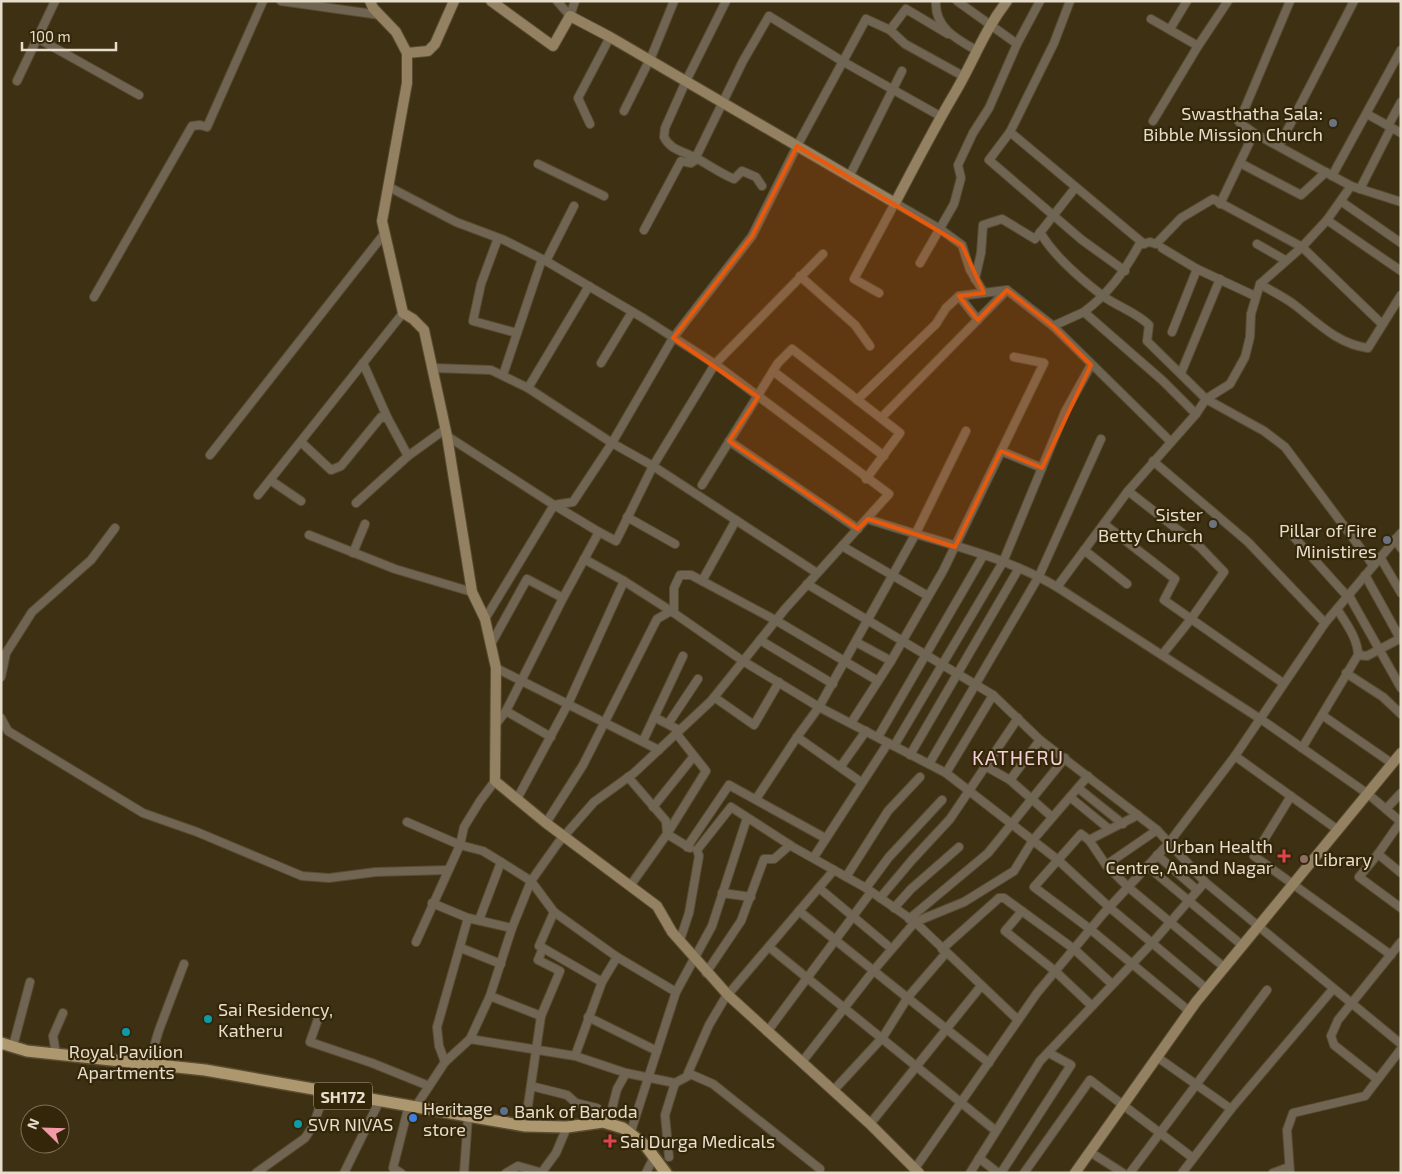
<svg xmlns="http://www.w3.org/2000/svg" width="1402" height="1174" viewBox="0 0 1402 1174" font-family="'Exo 2',sans-serif">
	<style>
		.lines { fill: none; stroke-linecap: round; stroke-linejoin: round }
		.street-casing { stroke: #594c31; stroke-width: 10 }
		.secondary-casing { stroke: #594c31; stroke-width: 12 }
		.primary-casing { stroke: #594c31; stroke-width: 14 }
		.street { stroke: #706552; stroke-width: 8 }
		.secondary { stroke: #938162; stroke-width: 10 }
		.primary { stroke: #ad976e; stroke-width: 11 }
		.marked { fill: #e8590c; fill-opacity: 0.2; stroke: #e8590c; stroke-width: 4; stroke-linejoin: round }
		.worship-dot { fill: #6b7280; stroke: #342608; stroke-width: 2 }
		.health-dot { fill: #e0444e; stroke: #342608; stroke-width: 2 }
		.education-dot { fill: #8d6e63; stroke: #342608; stroke-width: 2 }
		.culture-dot { fill: #0f9aa8; stroke: #342608; stroke-width: 2 }
		.service-dot { fill: #5c6f8a; stroke: #342608; stroke-width: 2 }
		.shop-dot { fill: #3f7fe0; stroke: #342608; stroke-width: 2 }
		.labels { text-anchor: middle; dominant-baseline: central; stroke-width: 4.5; stroke-linejoin: round; paint-order: stroke }
		.shield { fill: #342608; stroke: #b1a691; stroke-width: 1 }
		.shield-label { font-size: 16px; font-weight: bold; fill: #e6ddcc }
		.poi-label { font-size: 18px; fill: #e6ddcc; stroke: #342608; text-anchor: start }
		.quarter-label { font-size: 20px; letter-spacing: 1px; fill: #f4d1d6; stroke: #342608 }
	</style>
	<rect width="100%" height="100%" fill="#3e3013"/>
	<g class="lines">
		<defs>
			<g id="street">
				<polyline points="281,1 380,15"/>
				<polyline points="557,1 570,16 575,1"/>
				<path d="M726,1L686,81L665,128L664,137C671,151 684,151 696,158C709,165 720,173 734,179L742,171L756,177L762,186"/>
				<path d="M936,1C934,27 956,39 976,50"/>
				<polyline points="957,1 1017,44"/>
				<polyline points="1290,1 1239,122 1254,133 1351,186 1401,202"/>
				<polyline points="1151,19 1198,46"/>
				<polyline points="1170,29 1187,1"/>
				<polyline points="890,30 906,9 948,34"/>
				<polyline points="37,38 139,95"/>
				<polyline points="17,81 55,1"/>
				<polyline points="624,111 652,55 674,1"/>
				<polyline points="1367,114 1401,133"/>
				<polyline points="1153,121 1198,46 1228,1"/>
				<polyline points="590,124 578,98 610,37"/>
				<polyline points="1388,126 1401,102"/>
				<polyline points="1010,132 1054,43 1070,1"/>
				<polyline points="1279,146 1354,1"/>
				<polyline points="1240,163 1301,195 1326,172"/>
				<polyline points="538,164 604,196"/>
				<polyline points="1332,176 1401,50"/>
				<polyline points="849,177 902,71"/>
				<polyline points="389,187 456,222 504,240 546,261 643,318 715,364 889,494 785,609 711,701 634,773 594,802 558,843 531,881 512,928 490,996 470,1039 445,1062 416,1106"/>
				<polyline points="1360,189 1391,128"/>
				<polyline points="1342,202 1401,243"/>
				<polyline points="1220,204 1254,133"/>
				<polyline points="1327,220 1401,271"/>
				<polyline points="644,230 681,161 691,163 694,161 743,61 769,16 842,61 940,116"/>
				<path d="M1040,232C1053,255 1082,280 1103,296C1118,307 1136,312 1149,325L1147,341L1206,399L1230,384L1245,357L1250,337L1251,314L1260,284L1302,247L1327,220L1351,186"/>
				<polyline points="498,238 481,284 473,321 517,333"/>
				<polyline points="1257,244 1285,260"/>
				<polyline points="1162,248 1197,269 1255,296"/>
				<polyline points="546,261 574,206"/>
				<polyline points="920,263 954,204 961,178 958,165 973,133 989,108 1017,44 1040,1"/>
				<polyline points="1125,271 1082,240 989,160 1010,132 1144,244"/>
				<polyline points="800,276 855,325 870,346"/>
				<polyline points="975,279 981,253 983,225 1002,219 1035,239 1075,188"/>
				<path d="M1260,284C1271,291 1285,297 1296,306C1319,324 1338,344 1368,348L1401,295"/>
				<polyline points="879,293 854,279 895,203 940,229 962,245 970,270 984,293"/>
				<polyline points="959,296 978,320"/>
				<polyline points="94,297 192,126 200,125 207,127 263,1"/>
				<path d="M1084,312C1109,293 1124,272 1139,245L1150,242L1156,244L1181,218L1213,199L1302,247L1382,324"/>
				<polyline points="1053,326 1084,312 1163,381 1196,414"/>
				<polyline points="1172,332 1197,269"/>
				<polyline points="363,363 388,419 408,456 444,430"/>
				<polyline points="601,363 632,312"/>
				<polyline points="433,368 491,370 528,388 612,443 673,338 752,236 797,146 866,19 890,30 905,44 963,76"/>
				<polyline points="773,371 884,456"/>
				<polyline points="1181,373 1220,279"/>
				<polyline points="503,375 542,259"/>
				<polyline points="528,388 589,286"/>
				<polyline points="857,400 936,324 946,308 959,296 1007,290 1053,326 1171,442"/>
				<polyline points="882,417 1007,290"/>
				<polyline points="447,436 554,505 485,619"/>
				<polyline points="729,441 858,529"/>
				<polyline points="301,442 331,470 341,466 381,417 388,419"/>
				<polyline points="1001,451 1042,468"/>
				<polyline points="210,455 384,234"/>
				<polyline points="1153,461 1248,542 1325,623"/>
				<polyline points="270,480 301,501"/>
				<polyline points="702,485 778,363 792,349 900,433 866,479"/>
				<polyline points="1128,491 1200,547 1224,572 1191,619 1162,655"/>
				<polyline points="258,495 403,313"/>
				<polyline points="356,503 408,456"/>
				<polyline points="627,517 675,544"/>
				<path d="M868,519C929,540 1002,554 1057,587"/>
				<polyline points="1104,524 1175,579 1164,600 1283,683"/>
				<polyline points="599,532 616,541 653,466 715,364 823,254"/>
				<polyline points="309,535 395,569 472,592"/>
				<polyline points="1293,536 1347,596"/>
				<polyline points="1395,539 1401,548"/>
				<polyline points="842,546 928,596"/>
				<polyline points="1084,550 1127,584"/>
				<polyline points="353,553 365,524"/>
				<polyline points="1380,557 1401,593"/>
				<polyline points="1373,565 1285,447 1264,431 1206,399 1196,414 1128,491 1057,587 1265,722 1368,794 1401,822"/>
				<polyline points="1365,575 1401,640"/>
				<polyline points="624,581 671,611"/>
				<polyline points="702,581 736,520"/>
				<polyline points="807,584 993,695 1040,740 1157,830 1205,882 1401,1044"/>
				<polyline points="1348,594 1401,688"/>
				<path d="M1337,609C1346,623 1358,639 1358,655"/>
				<polyline points="674,613 674,588 680,575 691,575 777,621 878,681"/>
				<polyline points="760,640 833,684"/>
				<polyline points="856,642 891,661"/>
				<polyline points="491,644 527,579 563,598"/>
				<polyline points="496,668 659,750"/>
				<polyline points="1346,673 1383,697 1401,714"/>
				<polyline points="1,677 6,653 32,612 91,560 115,528"/>
				<polyline points="714,697 754,725 779,682"/>
				<polyline points="506,711 551,737"/>
				<polyline points="654,717 679,730"/>
				<polyline points="1,718 8,731 143,813 197,832 302,876 329,878 376,872 448,870"/>
				<polyline points="851,723 891,661 943,571 1044,363 1014,357"/>
				<polyline points="496,724 506,711 563,598 599,532 554,505 573,502 612,443 653,466 817,573"/>
				<polyline points="668,724 698,679"/>
				<polyline points="878,737 983,556"/>
				<polyline points="643,741 683,656"/>
				<polyline points="894,746 1003,562 1065,412 1091,365"/>
				<polyline points="1302,748 1322,715"/>
				<polyline points="910,755 1019,568"/>
				<polyline points="1235,756 1338,830"/>
				<polyline points="929,764 1039,576 1101,439"/>
				<polyline points="1393,764 1322,715 1358,655 1367,656 1401,638"/>
				<polyline points="841,766 866,731"/>
				<polyline points="987,767 1010,780 1052,817"/>
				<polyline points="946,773 993,695"/>
				<polyline points="628,777 666,821 667,834 690,848"/>
				<polyline points="1010,780 1040,740"/>
				<polyline points="861,782 797,737 819,707 915,535 966,431"/>
				<polyline points="1078,788 1123,824"/>
				<polyline points="1291,796 1254,856 1391,955"/>
				<polyline points="1070,797 1109,829"/>
				<polyline points="517,799 568,704 624,581 584,559"/>
				<polyline points="756,799 797,737"/>
				<polyline points="653,807 694,756"/>
				<polyline points="1386,809 1401,793"/>
				<polyline points="1138,815 1089,840 1081,834 1034,887 1090,929 1189,1011"/>
				<polyline points="1401,821 1378,854 1359,877 1401,908"/>
				<polyline points="407,822 460,845 483,851 501,862 531,881 554,912 617,957 676,992"/>
				<polyline points="546,823 583,765 657,619 671,611 743,661 819,707 946,773 1058,860 1109,907 1207,989"/>
				<polyline points="1089,840 1106,865 1128,887 1225,968"/>
				<polyline points="687,847 729,785 825,838"/>
				<polyline points="1378,854 1401,873"/>
				<polyline points="1157,855 1197,890"/>
				<polyline points="814,857 888,743"/>
				<polyline points="1106,865 1157,830"/>
				<polyline points="1147,866 1243,946"/>
				<polyline points="846,877 888,811 920,777"/>
				<polyline points="630,886 667,834 706,771 676,733"/>
				<polyline points="819,888 887,945"/>
				<polyline points="866,888 889,857 942,800"/>
				<polyline points="722,893 751,897"/>
				<polyline points="880,898 912,860 950,819 1018,718"/>
				<polyline points="432,903 468,918"/>
				<polyline points="894,908 911,889 959,847"/>
				<polyline points="799,911 989,1063"/>
				<polyline points="1022,911 1005,931 1055,971 1092,1006"/>
				<polyline points="909,919 988,853 1065,758"/>
				<polyline points="479,920 501,862"/>
				<polyline points="680,940 689,913 699,856 697,850 731,807 793,847 866,888 915,922 1018,1020"/>
				<polyline points="416,942 460,845 464,827 480,801 495,781"/>
				<polyline points="769,947 996,1131"/>
				<polyline points="461,948 501,964"/>
				<polyline points="543,948 602,982"/>
				<polyline points="942,949 999,898 1004,898 1074,949 1112,984"/>
				<polyline points="706,973 741,921 764,859 774,859 790,845"/>
				<polyline points="490,996 541,1016"/>
				<polyline points="588,1017 657,1051"/>
				<polyline points="318,1019 310,1042 372,1063 429,1086"/>
				<polyline points="767,1032 871,892"/>
				<polyline points="470,1039 575,1056 626,1073 675,1083 690,1075"/>
				<polyline points="13,1046 30,982"/>
				<polyline points="56,1054 53,1036 63,1013"/>
				<polyline points="575,1056 602,982 617,957"/>
				<polyline points="1157,1057 1231,1109"/>
				<polyline points="445,1062 439,1046 437,1027 468,918 512,928"/>
				<polyline points="802,1062 874,970 915,922 964,902 1014,871 1033,840 1088,776"/>
				<polyline points="149,1063 159,1030 184,964"/>
				<polyline points="1377,1079 1334,1045 1331,1036 1338,1020 1401,942"/>
				<polyline points="531,1086 567,1095 576,1103 597,1108"/>
				<polyline points="833,1091 883,1037 908,997 946,953"/>
				<polyline points="608,1124 617,1089 626,1073"/>
				<polyline points="870,1124 981,986"/>
				<polyline points="525,1126 541,1016 560,971 538,960 543,948 539,946 554,912"/>
				<polyline points="630,1134 676,992 712,926 747,818"/>
				<polyline points="1090,1152 1123,1173"/>
				<polyline points="669,1157 665,1115 675,1083"/>
				<polyline points="979,1158 998,1173"/>
				<polyline points="916,1167 1037,993 1103,914 1168,844 1235,756 1325,623 1401,533"/>
				<polyline points="820,1169 713,1084 688,1073 709,1025 725,998 834,870"/>
				<polyline points="542,1172 556,1153 567,1127"/>
				<polyline points="256,1173 305,1138 313,1126 325,1092"/>
				<polyline points="344,1173 379,1102"/>
				<polyline points="401,1173 393,1168 409,1105"/>
				<polyline points="464,1173 468,1117"/>
				<polyline points="506,1173 518,1166 543,1173"/>
				<polyline points="646,1173 654,1157"/>
				<polyline points="970,1173 1040,1061 1153,942 1205,882"/>
				<polyline points="1001,1173 1071,1065 1049,1053"/>
				<polyline points="1024,1173 1090,1080 1193,1158"/>
				<polyline points="1130,1173 1267,990"/>
				<polyline points="1182,1173 1231,1109 1333,989"/>
				<polyline points="1273,1173 1289,1167"/>
				<polyline points="1290,1173 1287,1130 1293,1113 1365,1096 1401,1049"/>
			</g>
			<g id="secondary">
				<polyline points="370,1 373,8 396,32 407,53 407,83 382,221 403,313 413,319 424,330 447,436 472,592 485,619 496,668 495,781 546,823 657,906 672,932 728,995 870,1124 919,1173"/>
				<path d="M491,1L553,46L570,16L610,37L895,203C915,165 934,128 956,91C974,60 984,31 1007,1"/>
				<polyline points="407,53 428,51 435,44 454,1"/>
				<polyline points="1075,1173 1196,1002 1401,753"/>
			</g>
			<polyline id="primary" points="1,1043 27,1051 205,1070 525,1126 567,1127 603,1122 623,1128 645,1145 666,1173"/>
		</defs>
		<use href="#street" class="street-casing"/>
		<use href="#secondary" class="secondary-casing"/>
		<use href="#primary" class="primary-casing"/>
		<use href="#street" class="street"/>
		<use href="#secondary" class="secondary"/>
		<use href="#primary" class="primary"/>
	</g>
	<path class="marked" d="M797,146L962,245L984,293L959,296L978,320L1007,290L1053,326L1091,365L1042,468L1001,451L955,547L868,519L858,529L729,441L758,397L673,338L752,236Z"/>
	<g class="worship-dot">
		<circle cx="1333" cy="123" r="5"/>
		<circle cx="1213" cy="524" r="5"/>
		<circle cx="1387" cy="540" r="5"/>
	</g>
	<g class="health-dot">
		<path d="M1281.5 848.5h5v5h5v5h-5v5h-5v-5h-5v-5h5z"/>
		<path d="M607.5 1133.5h5v5h5v5h-5v5h-5v-5h-5v-5h5z"/>
	</g>
	<circle class="education-dot" cx="1304" cy="859" r="5"/>
	<g class="culture-dot">
		<circle cx="208" cy="1019" r="5"/>
		<circle cx="126" cy="1032" r="5"/>
		<circle cx="298" cy="1124" r="5"/>
	</g>
	<circle class="service-dot" cx="504" cy="1111" r="5"/>
	<circle class="shop-dot" cx="413" cy="1118" r="5"/>
	<g class="labels">
		<rect class="shield" x="314" y="1082.5" width="58" height="27" rx="4"/>
		<g class="shield-label">
			<text x="343" y="1096">SH172</text>
		</g>
		<g class="poi-label">
			<text x="1323" y="113" text-anchor="end">Swasthatha Sala:<tspan x="1323" dy="21">Bibble Mission Church</tspan></text>
			<text x="1203" y="514" text-anchor="end">Sister<tspan x="1203" dy="21">Betty Church</tspan></text>
			<text x="1377" y="530" text-anchor="end">Pillar of Fire<tspan x="1377" dy="21">Ministires</tspan></text>
			<text x="1273" y="846" text-anchor="end">Urban Health<tspan x="1273" dy="21">Centre, Anand Nagar</tspan></text>
			<text x="1314" y="859">Library</text>
			<text x="218" y="1009">Sai Residency,<tspan x="218" dy="21">Katheru</tspan></text>
			<text x="126" y="1051" text-anchor="middle">Royal Pavilion<tspan x="126" dy="21">Apartments</tspan></text>
			<text x="423" y="1108">Heritage<tspan x="423" dy="21">store</tspan></text>
			<text x="514" y="1111">Bank of Baroda</text>
			<text x="308" y="1124">SVR NIVAS</text>
			<text x="620" y="1141">Sai Durga Medicals</text>
		</g>
		<g class="quarter-label">
			<text x="1018" y="757">KATHERU</text>
		</g>
	</g>
	<rect width="1402" height="1174" fill="none" stroke="#e6ddcc" stroke-width="5"/>
	<g transform="translate(45 1129) rotate(293)"><circle r="24" fill="#342608" stroke="#7b6f56"/>
	<path d="M0-4L9 19L0 12L-9 19Z" fill="#f39aa9"/>
	<text y="-8" font-size="14" font-weight="bold" text-anchor="middle" fill="#e6ddcc">N</text>
	</g>
	<path d="M22 42v8h94v-8" fill="none" stroke="#e6ddcc" stroke-width="2.5"/>
	<text x="30" y="42" font-size="15" fill="#e6ddcc" stroke="#342608" stroke-width="4" paint-order="stroke">100 m</text>
</svg>
